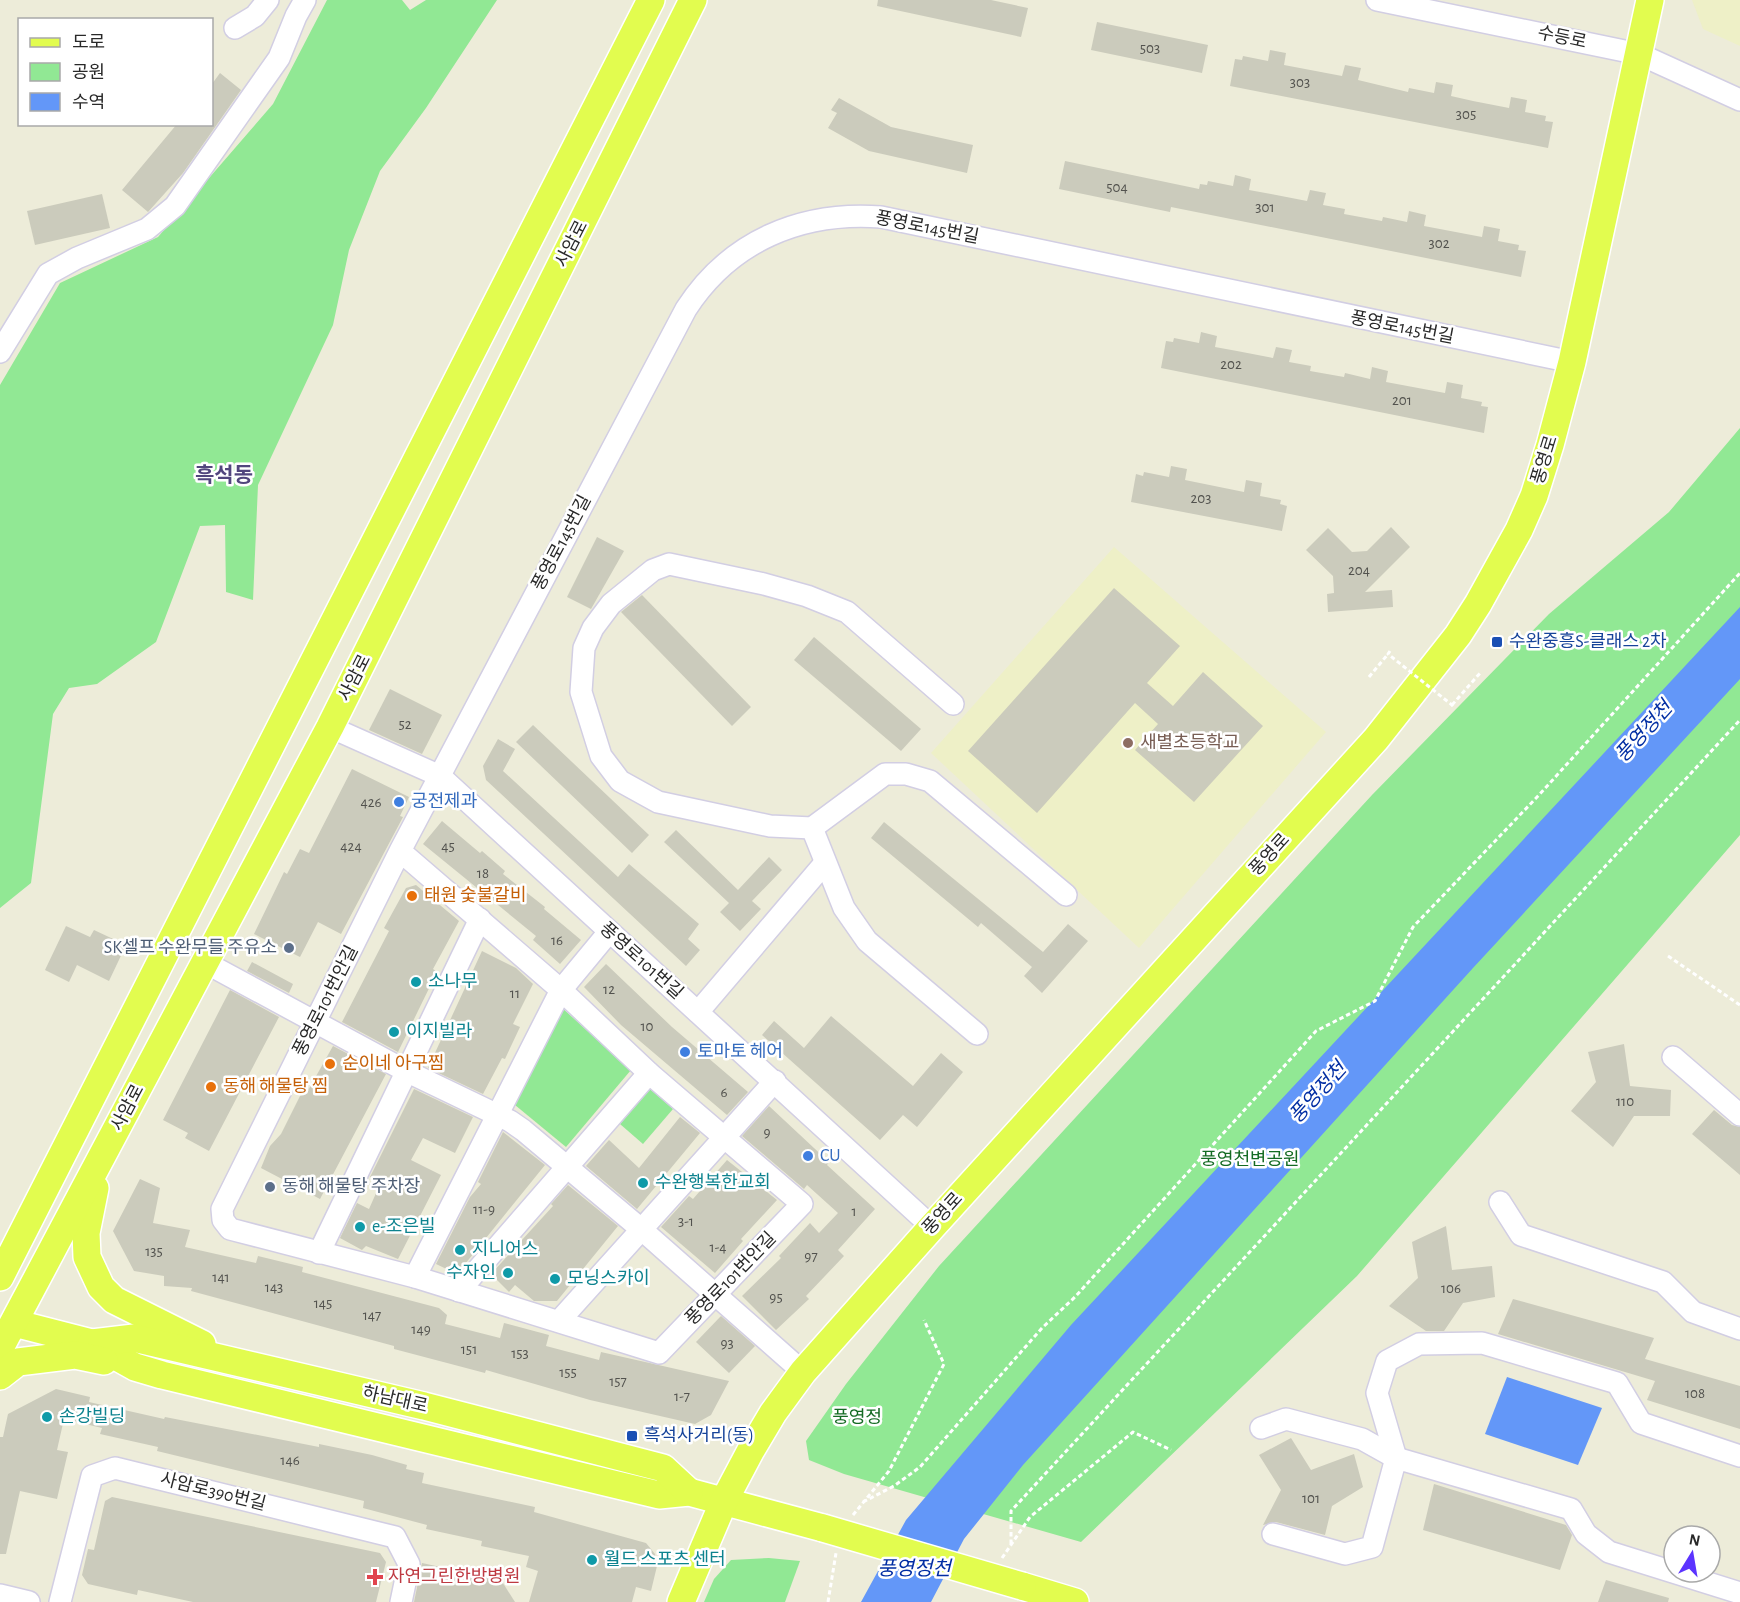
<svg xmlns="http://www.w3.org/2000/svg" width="1740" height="1602" viewBox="0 0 1740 1602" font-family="'Alegreya Sans','Noto Sans KR',sans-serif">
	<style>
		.education { fill: #eef0c7 }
		.green { fill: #91e894 }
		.water { fill: #6397f8 }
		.building { fill: #cbcbbc }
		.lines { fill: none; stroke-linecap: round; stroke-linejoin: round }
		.minor-casing { stroke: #d2cee3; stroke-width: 24 }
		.major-casing { stroke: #fff; stroke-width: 30 }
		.path { stroke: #fff; stroke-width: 3; stroke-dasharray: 4.5 3; stroke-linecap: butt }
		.minor { stroke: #fff; stroke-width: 21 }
		.major { stroke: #e2fc4f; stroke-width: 27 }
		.major-bridge-casing { stroke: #fff; stroke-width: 30; stroke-linecap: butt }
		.path-bridge { stroke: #fff; stroke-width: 3; stroke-dasharray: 4.5 3; stroke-linecap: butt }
		.major-bridge { stroke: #e2fc4f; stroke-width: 27 }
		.transit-dot { fill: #1a4fb4; stroke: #fff; stroke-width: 2 }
		.education-dot { fill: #8d6e63; stroke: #fff; stroke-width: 2 }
		.shop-dot { fill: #3f7fe0; stroke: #fff; stroke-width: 2 }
		.food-dot { fill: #e8710a; stroke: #fff; stroke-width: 2 }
		.service-dot { fill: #5c6f8a; stroke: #fff; stroke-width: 2 }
		.culture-dot { fill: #0f9aa8; stroke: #fff; stroke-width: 2 }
		.health-dot { fill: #e0444e; stroke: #fff; stroke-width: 2 }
		.labels { text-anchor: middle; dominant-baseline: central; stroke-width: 5; stroke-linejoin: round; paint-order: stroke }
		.number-label { font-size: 15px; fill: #52524e }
		.street-label { font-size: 18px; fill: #292929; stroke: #fff }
		.transit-label { font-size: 18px; fill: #164399; stroke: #fff; text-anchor: start }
		.education-label { font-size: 18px; fill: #785e54; stroke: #fff; text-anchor: start }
		.shop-label { font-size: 18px; fill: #366cbe; stroke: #fff; text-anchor: start }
		.food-label { font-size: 18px; fill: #c56008; stroke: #fff; text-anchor: start }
		.service-label { font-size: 18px; fill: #4e5e75; stroke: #fff; text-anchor: end }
		.culture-label { font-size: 18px; fill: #0d838f; stroke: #fff; text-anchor: start }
		.park-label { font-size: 18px; fill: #146b23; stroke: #fff }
		.health-label { font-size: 18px; fill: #be3a42; stroke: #fff; text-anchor: start }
		.water-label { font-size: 20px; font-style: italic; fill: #022ea3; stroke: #fff }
		.quarter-label { font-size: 21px; font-weight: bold; fill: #51467d; stroke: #fff }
	</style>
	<rect width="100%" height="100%" fill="#edecd9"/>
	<g class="education">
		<polygon points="1692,0 1740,0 1740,46 1703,29"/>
		<polygon points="1114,547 1326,732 1139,948 931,753"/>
	</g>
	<g class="green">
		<polygon points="327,0 402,0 410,10 426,0 497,0 426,108 380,171 349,250 333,325 258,485 253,600 226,592 225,525 200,526 156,642 97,684 69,688 53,714 31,883 0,908 0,385 60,283 158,237 273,104"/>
		<polygon points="1740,428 1740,835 1357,1276 1081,1542 844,1474 809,1460 806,1441 846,1384 939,1266 1372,795 1549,614 1669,512"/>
		<polygon points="561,1007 631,1070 566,1147 515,1105"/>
		<polygon points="650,1089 673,1109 643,1144 620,1124"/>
		<polygon points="769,1558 800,1561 785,1602 704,1602 714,1579 731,1560"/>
	</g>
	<g class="water">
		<polygon points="1740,607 1740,679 1473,968 1023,1465 964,1539 931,1602 861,1602 906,1520 1071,1325"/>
		<polygon points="1507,1377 1602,1408 1578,1465 1485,1434"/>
	</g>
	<g class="building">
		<polygon points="878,0 991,0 1028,8 1021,37 877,6"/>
		<polygon points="1097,22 1208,45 1202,73 1091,50"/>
		<polygon points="1270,50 1286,53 1284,65 1342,76 1345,65 1361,68 1358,80 1408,92 1409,88 1434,93 1436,82 1453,85 1451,96 1473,101 1509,108 1511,97 1527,100 1525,112 1546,116 1545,121 1553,122 1548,148 1230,86 1235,59 1242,60 1243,56 1268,61"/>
		<polygon points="220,73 241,90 183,173 148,212 122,190 177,124 212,124 212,84"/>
		<polygon points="839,98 891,127 973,145 967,173 869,151 828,128 837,113 831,110"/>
		<polygon points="1065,161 1199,189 1200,184 1207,185 1208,181 1233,186 1235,175 1251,179 1249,190 1271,194 1307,201 1310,190 1326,193 1323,205 1345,209 1344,214 1382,221 1383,217 1407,222 1409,211 1426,215 1424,226 1482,237 1484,226 1500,229 1498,241 1519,245 1518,250 1526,251 1521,277 1171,207 1170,212 1059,189"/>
		<polygon points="102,194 110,228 35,245 27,211"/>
		<polygon points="1201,332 1217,336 1215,347 1237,351 1273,358 1276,347 1292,350 1289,362 1311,366 1310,371 1344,377 1345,373 1370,379 1372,367 1388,371 1386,382 1445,393 1447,382 1463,385 1461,398 1482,402 1481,406 1488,407 1484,433 1161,368 1166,341 1173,342 1174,338 1199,343"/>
		<polygon points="1171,466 1187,469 1185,480 1244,492 1246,480 1262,483 1260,496 1281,500 1280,504 1287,506 1282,531 1131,502 1136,474 1143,476 1144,472 1169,477"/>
		<polygon points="1391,527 1410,547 1365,592 1392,590 1393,607 1328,612 1327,594 1334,593 1333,576 1306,550 1328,528 1352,552 1367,551"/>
		<polygon points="597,537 624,551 591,609 567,597"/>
		<polygon points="1114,588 1180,646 1147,683 1173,706 1203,672 1263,726 1194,802 1135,750 1158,724 1135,703 1037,813 968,751"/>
		<polygon points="642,595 751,707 732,726 621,612"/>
		<polygon points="814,637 921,729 901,751 794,660"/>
		<polygon points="390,689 442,715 422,754 369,730"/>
		<polygon points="533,725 649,835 632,853 516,742"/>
		<polygon points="498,739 515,749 503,771 618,877 629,864 699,924 688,939 700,950 686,966 486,780 483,766"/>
		<polygon points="352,769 409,797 400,816 403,817 341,934 318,922 300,957 254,934 284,872 287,874 300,849 309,853"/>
		<polygon points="442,821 480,853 482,851 505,871 503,874 545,907 544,909 581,940 560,964 533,940 536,936 423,844"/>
		<polygon points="884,822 1043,952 1068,924 1088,941 1042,993 1024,976 1032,967 981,923 978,927 871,838"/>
		<polygon points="676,830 738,890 769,857 782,870 752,901 761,909 740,931 720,912 729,903 664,842"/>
		<polygon points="416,885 459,921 433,969 437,972 398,1052 342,1022 389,931 384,928 406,888"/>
		<polygon points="66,926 90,937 94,930 126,945 109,981 77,965 69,982 45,970"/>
		<polygon points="482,951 516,968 533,984 513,1024 520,1027 505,1059 502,1058 483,1094 428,1068"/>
		<polygon points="252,962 293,984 289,993 247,971"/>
		<polygon points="606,964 672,1027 748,1092 727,1115 621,1025 584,987"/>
		<polygon points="230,990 279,1017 209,1151 185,1138 188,1133 163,1120"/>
		<polygon points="831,1016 913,1086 941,1053 963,1072 917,1127 903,1115 880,1140 762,1035 774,1021 804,1048"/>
		<polygon points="1624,1044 1630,1086 1671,1090 1670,1116 1634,1116 1613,1147 1571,1111 1596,1082 1588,1052"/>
		<polygon points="333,1046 386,1074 320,1199 261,1168 270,1146 281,1134 302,1092 306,1094"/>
		<polygon points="414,1089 473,1117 455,1153 423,1138 411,1160 441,1175 398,1259 366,1246 362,1250 340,1238 357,1203 369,1209 381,1182 370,1177"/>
		<polygon points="769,1106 829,1162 827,1165 875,1209 838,1250 844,1256 806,1296 809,1299 776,1330 742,1296 781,1258 779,1256 810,1223 819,1233 838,1213 807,1185 804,1189 742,1136"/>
		<polygon points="1714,1110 1732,1125 1740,1127 1740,1175 1692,1134"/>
		<polygon points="680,1117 700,1133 637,1209 586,1166 609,1140 639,1168"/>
		<polygon points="503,1132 545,1165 457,1274 436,1264 470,1197 481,1184 478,1182"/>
		<polygon points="727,1160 777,1200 741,1239 743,1241 715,1273 661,1227 689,1196 693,1199"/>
		<polygon points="140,1179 160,1188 153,1223 190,1230 185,1247 256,1263 258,1256 303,1267 302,1272 439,1308 447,1315 445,1324 500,1338 504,1323 549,1335 546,1346 599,1360 601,1352 729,1381 711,1415 695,1424 590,1400 486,1370 485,1373 394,1349 394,1346 191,1291 192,1288 164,1286 164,1276 134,1271 113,1231"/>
		<polygon points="568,1185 618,1226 557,1301 534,1301 515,1285 509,1292 491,1274 553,1206 551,1204"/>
		<polygon points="1446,1226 1452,1270 1492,1266 1495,1297 1463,1303 1444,1331 1426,1331 1389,1306 1418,1278 1412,1242"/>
		<polygon points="1513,1299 1654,1338 1645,1359 1740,1386 1740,1429 1647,1400 1655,1381 1498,1334"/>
		<polygon points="721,1316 755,1346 729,1373 696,1342"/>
		<polygon points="56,1389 90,1397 89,1402 164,1419 165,1417 319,1447 319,1444 372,1455 407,1465 406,1469 424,1473 422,1483 535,1507 534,1512 646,1543 655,1554 657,1566 651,1591 636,1587 632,1602 529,1602 538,1571 526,1567 529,1556 481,1546 482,1541 426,1529 427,1525 363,1508 364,1501 157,1451 158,1447 100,1434 102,1428 64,1419 57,1450 68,1452 57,1499 20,1491 6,1554 0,1554 0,1437 3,1437 8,1414"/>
		<polygon points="1291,1438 1311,1470 1354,1454 1363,1487 1332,1506 1325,1535 1276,1522 1263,1525 1281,1490 1259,1455"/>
		<polygon points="1434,1484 1566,1525 1572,1535 1560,1570 1423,1530"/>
		<polygon points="112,1497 380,1553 386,1562 376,1602 193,1602 138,1590 137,1595 88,1584 82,1575 88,1549 94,1550 105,1501"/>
		<polygon points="422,1563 501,1580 515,1602 414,1602"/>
		<polygon points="1606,1580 1669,1598 1668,1602 1598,1602"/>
	</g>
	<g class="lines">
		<defs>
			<g id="minor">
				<polyline points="1377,0 1639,54 1740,100"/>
				<polyline points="235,28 255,16 268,0"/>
				<polyline points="0,352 48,274 77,258 147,229 175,206 279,58 296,16 305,0"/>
				<polyline points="953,704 847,612 807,596 764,584 669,564 653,570 611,604 593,628 584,648 581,692 601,756 620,781 658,802 770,826 812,828 885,774 906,774 930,781 1066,895"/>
				<polyline points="330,727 440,776 932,1227"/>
				<polyline points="812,828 844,908 867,941 977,1034"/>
				<path d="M400,851L561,990L649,1073L802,1204L659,1353L415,1277L230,1229L223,1220L222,1209L400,851L686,309C730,241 801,211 881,217L1572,362"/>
				<polyline points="206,963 406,1071 510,1121 523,1130 641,1229 803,1372"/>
				<polyline points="698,1012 824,864"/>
				<polyline points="1673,1057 1740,1115"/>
				<polyline points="1500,1202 1521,1235 1663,1282 1693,1312 1740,1329"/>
				<polyline points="319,1253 480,919"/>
				<polyline points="415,1277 561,990 609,932"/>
				<polyline points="459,1291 649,1073"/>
				<polyline points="560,1320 775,1081"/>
				<polyline points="1261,1428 1286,1419 1362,1439 1396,1458"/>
				<polyline points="1396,1458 1377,1393 1387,1361 1419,1344 1482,1343 1617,1383 1641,1423 1740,1456"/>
				<polyline points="1273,1534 1345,1554 1372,1547 1396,1458 1571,1509 1586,1534 1609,1552 1740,1593"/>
				<polyline points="0,1595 29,1602"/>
				<polyline points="60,1602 92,1476 115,1468 395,1537 409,1564 401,1602"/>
			</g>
			<g id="major">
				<polyline points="95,1188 86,1233 87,1257 101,1287 114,1300 202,1344"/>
				<polyline points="0,1277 651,0"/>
				<polyline points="14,1323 92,1343 135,1367 162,1375 659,1495 689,1492 823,1528"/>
				<polyline points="92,1343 134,1338 424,1406 663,1468 689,1492"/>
				<polyline points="0,1348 330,727 693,0"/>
				<polyline points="0,1376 18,1362 75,1355 104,1361"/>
				<polyline points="1022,1586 1075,1602"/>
				<polyline points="681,1602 724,1501 751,1450 773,1413 803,1372 932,1227 1376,739 1458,635 1478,604 1519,530 1534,496 1550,445 1572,362 1650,0"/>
			</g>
		</defs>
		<use href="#minor" class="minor-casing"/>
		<use href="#major" class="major-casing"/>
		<g class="path">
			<polyline points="1369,677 1388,654"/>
			<polyline points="1452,705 1481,672"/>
			<polyline points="1668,956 1740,1005"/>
			<polyline points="863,1502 894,1486 920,1467 1042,1328 1075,1297 1316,1031 1375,1001 1413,927 1539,795 1740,573"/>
			<polyline points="853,1515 889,1471 944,1364 924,1320"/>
			<polyline points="1011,1544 1011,1511 1740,720"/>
			<polyline points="1002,1558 1030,1517 1133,1432 1171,1450"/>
			<polyline points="828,1602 836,1553"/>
		</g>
		<use href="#minor" class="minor"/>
		<use href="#major" class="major"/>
		<defs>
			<polyline id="major-bridge" points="823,1528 1022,1586"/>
		</defs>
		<use href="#major-bridge" class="major-bridge-casing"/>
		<polyline class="path-bridge" points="1390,651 1388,654 1452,705 1449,708"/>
		<use href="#major-bridge" class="major-bridge"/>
	</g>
	<g class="transit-dot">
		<rect x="1491" y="636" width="12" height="12" rx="3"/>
		<rect x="626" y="1430" width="12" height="12" rx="3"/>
	</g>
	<circle class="education-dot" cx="1128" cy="743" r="6"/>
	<g class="shop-dot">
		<circle cx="399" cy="802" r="6"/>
		<circle cx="685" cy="1052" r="6"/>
		<circle cx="808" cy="1156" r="6"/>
	</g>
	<g class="food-dot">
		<circle cx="412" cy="896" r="6"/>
		<circle cx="330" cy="1064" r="6"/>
		<circle cx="211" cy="1087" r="6"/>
	</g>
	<g class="service-dot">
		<circle cx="289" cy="948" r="6"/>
		<circle cx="270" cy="1187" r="6"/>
	</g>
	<g class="culture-dot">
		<circle cx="416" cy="982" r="6"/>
		<circle cx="394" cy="1032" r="6"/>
		<circle cx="643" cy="1183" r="6"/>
		<circle cx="360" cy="1227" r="6"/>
		<circle cx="460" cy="1250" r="6"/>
		<circle cx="508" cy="1273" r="6"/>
		<circle cx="555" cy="1279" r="6"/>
		<circle cx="47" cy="1417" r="6"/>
		<circle cx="592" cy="1560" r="6"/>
	</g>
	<path class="health-dot" d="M372 1568h6v6h6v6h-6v6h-6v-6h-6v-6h6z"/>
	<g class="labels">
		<g class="number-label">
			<text x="1150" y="48">503</text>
			<text x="1300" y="82">303</text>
			<text x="1466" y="114">305</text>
			<text x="1117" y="187">504</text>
			<text x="1265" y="207">301</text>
			<text x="1439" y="243">302</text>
			<text x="1231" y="364">202</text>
			<text x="1402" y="400">201</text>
			<text x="1201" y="498">203</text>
			<text x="1359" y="570">204</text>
			<text x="405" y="724">52</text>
			<text x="371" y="802">426</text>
			<text x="351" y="846">424</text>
			<text x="448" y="846">45</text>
			<text x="483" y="873">18</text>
			<text x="557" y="940">16</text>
			<text x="609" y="989">12</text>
			<text x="515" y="993">11</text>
			<text x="647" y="1026">10</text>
			<text x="724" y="1092">6</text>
			<text x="1625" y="1101">110</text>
			<text x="767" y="1132">9</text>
			<text x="484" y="1209">11-9</text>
			<text x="854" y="1211">1</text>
			<text x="686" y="1221">3-1</text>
			<text x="718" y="1247">1-4</text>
			<text x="154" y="1251">135</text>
			<text x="811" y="1256">97</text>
			<text x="221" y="1277">141</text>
			<text x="274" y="1287">143</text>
			<text x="1451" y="1288">106</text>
			<text x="776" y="1297">95</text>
			<text x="323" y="1303">145</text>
			<text x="372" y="1315">147</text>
			<text x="421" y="1329">149</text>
			<text x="727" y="1343">93</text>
			<text x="469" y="1349">151</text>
			<text x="520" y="1353">153</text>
			<text x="568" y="1372">155</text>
			<text x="618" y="1381">157</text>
			<text x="1695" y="1393">108</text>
			<text x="682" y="1396">1-7</text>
			<text x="290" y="1460">146</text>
			<text x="1311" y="1498">101</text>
		</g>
		<g class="street-label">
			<text transform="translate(1562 38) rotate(12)">수등로</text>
			<text transform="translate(927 228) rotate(11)">풍영로145번길</text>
			<text transform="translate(572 244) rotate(-63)">사암로</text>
			<text transform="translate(1402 328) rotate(11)">풍영로145번길</text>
			<text transform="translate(1545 460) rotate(-73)">풍영로</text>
			<text transform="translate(562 543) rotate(-62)">풍영로145번길</text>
			<text transform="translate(355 678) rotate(-63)">사암로</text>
			<text transform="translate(1270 855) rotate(-48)">풍영로</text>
			<text transform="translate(641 961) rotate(42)">풍영로101번길</text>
			<text transform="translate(326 1001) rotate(-63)">풍영로101번안길</text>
			<text transform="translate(128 1108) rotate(-62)">사암로</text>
			<text transform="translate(943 1214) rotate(-48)">풍영로</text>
			<text transform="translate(731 1279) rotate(-46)">풍영로101번안길</text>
			<text transform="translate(395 1400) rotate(13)">하남대로</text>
			<text transform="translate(213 1492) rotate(14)">사암로390번길</text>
		</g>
		<g class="transit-label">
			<text x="1509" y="642">수완중흥S-클래스 2차</text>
			<text x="644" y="1436">흑석사거리(동)</text>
		</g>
		<g class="education-label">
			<text x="1140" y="743">새별초등학교</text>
		</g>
		<g class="shop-label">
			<text x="411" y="802">궁전제과</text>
			<text x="697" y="1052">토마토 헤어</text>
			<text x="820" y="1156">CU</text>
		</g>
		<g class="food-label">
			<text x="424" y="896">태원 숯불갈비</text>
			<text x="342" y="1064">순이네 아구찜</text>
			<text x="223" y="1087">동해 해물탕 찜</text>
		</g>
		<g class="service-label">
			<text x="277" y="948">SK셀프 수완무들 주유소</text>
			<text x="282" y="1187" text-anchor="start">동해 해물탕 주차장</text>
		</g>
		<g class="culture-label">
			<text x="428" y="982">소나무</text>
			<text x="406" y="1032">이지빌라</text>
			<text x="655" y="1183">수완행복한교회</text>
			<text x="372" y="1227">e-조은빌</text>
			<text x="472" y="1250">지니어스</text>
			<text x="496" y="1273" text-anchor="end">수자인</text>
			<text x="567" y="1279">모닝스카이</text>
			<text x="59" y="1417">손강빌딩</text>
			<text x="604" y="1560">월드 스포츠 센터</text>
		</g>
		<g class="park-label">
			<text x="1250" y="1160">풍영천변공원</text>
			<text x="857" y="1418">풍영정</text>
		</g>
		<g class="health-label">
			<text x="388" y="1577">자연그린한방병원</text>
		</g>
		<g class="water-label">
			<text transform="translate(1644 732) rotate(-48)">풍영정천</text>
			<text transform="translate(1318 1093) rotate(-48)">풍영정천</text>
			<text x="914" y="1569">풍영정천</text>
		</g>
		<g class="quarter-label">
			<text x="224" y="475">흑석동</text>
		</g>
	</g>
	<rect x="18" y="18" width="195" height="108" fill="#ffffff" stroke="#a9a9a9" stroke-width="1.5"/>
	<rect x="30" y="38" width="30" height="9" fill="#e2fc4f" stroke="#a9a9a9" stroke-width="1.5"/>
	<text x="72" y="48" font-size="18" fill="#292929">도로</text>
	<rect x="30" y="63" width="30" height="18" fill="#91e894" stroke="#a9a9a9" stroke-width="1.5"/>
	<text x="72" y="78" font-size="18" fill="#292929">공원</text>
	<rect x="30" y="93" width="30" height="18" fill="#6397f8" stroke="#a9a9a9" stroke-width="1.5"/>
	<text x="72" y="108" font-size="18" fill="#292929">수역</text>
	<g transform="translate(1692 1554) rotate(11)"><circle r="28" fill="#ffffff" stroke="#a9a9a9" stroke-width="1.5"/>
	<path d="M0-4.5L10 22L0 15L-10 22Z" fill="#5c34ff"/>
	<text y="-9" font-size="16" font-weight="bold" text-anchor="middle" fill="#292929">N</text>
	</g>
</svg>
